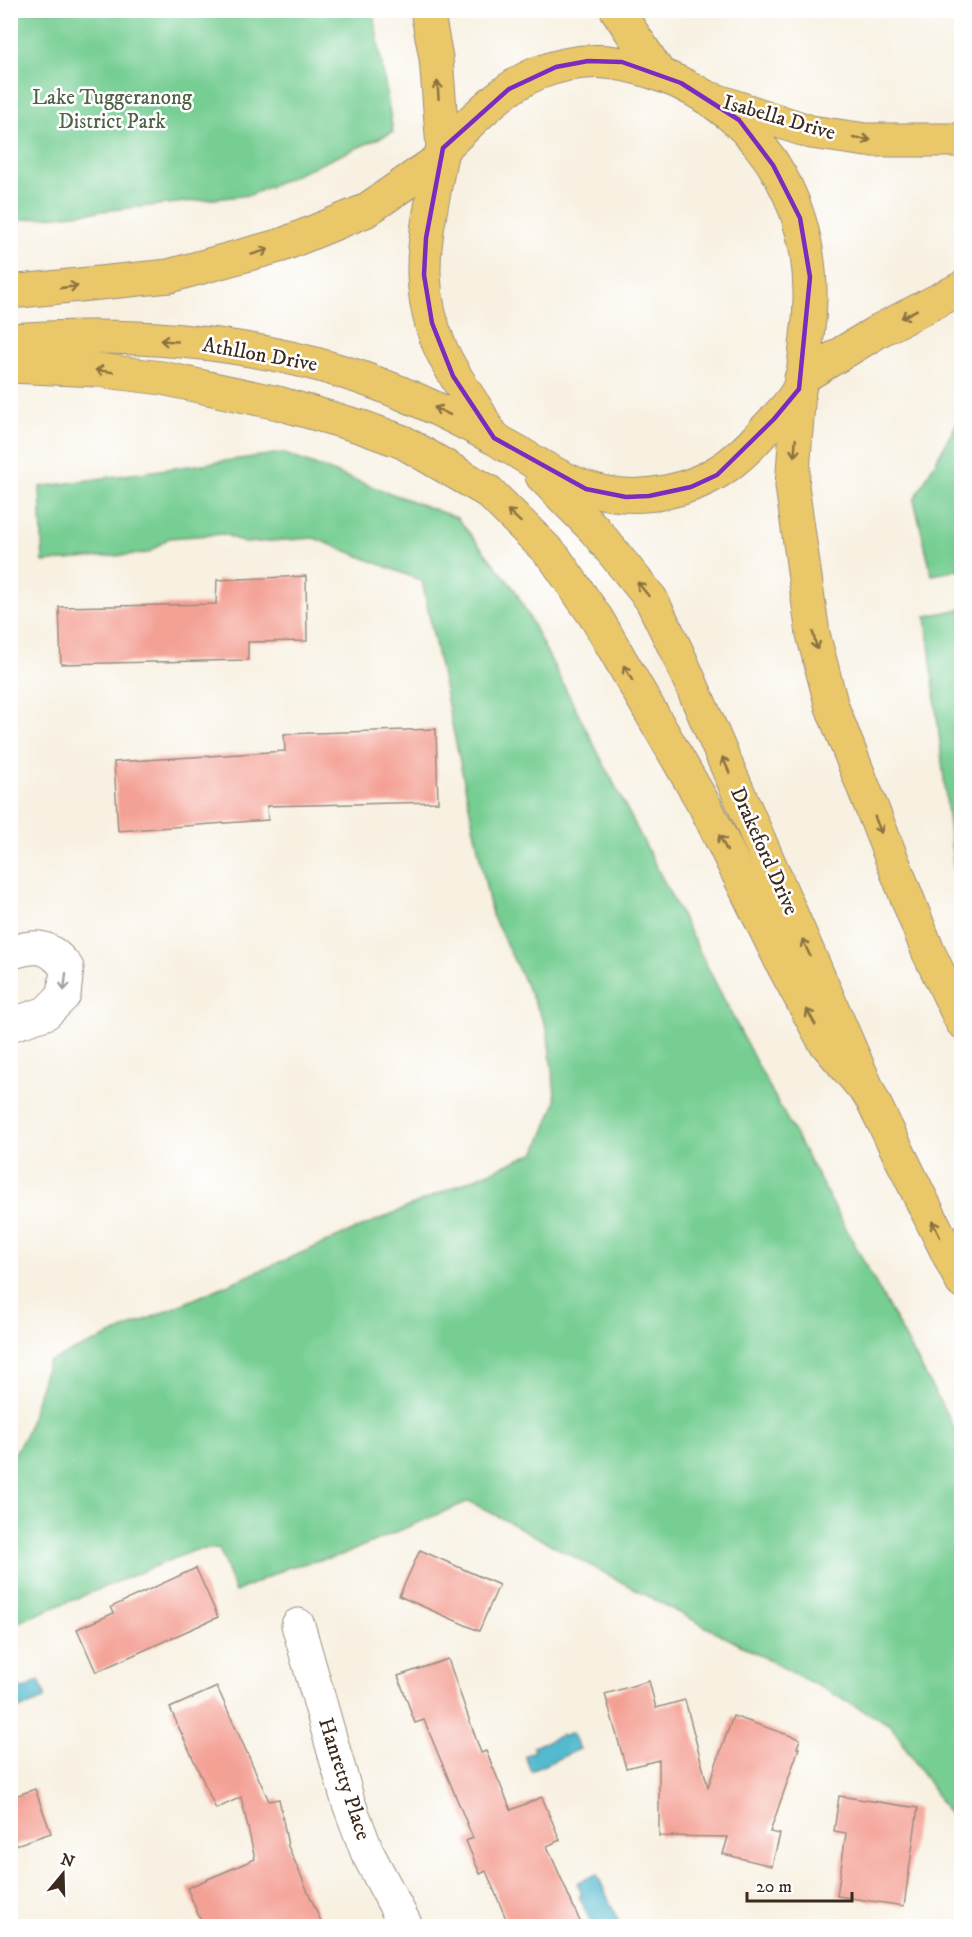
<svg xmlns="http://www.w3.org/2000/svg" width="972" height="1937" viewBox="0 0 972 1937" font-family="'IM FELL DW Pica',serif">
	<style>
		.green { fill: #76ce93; stroke: #587c58; stroke-width: 1.5 }
		.water { fill: #52bacf; stroke: #467276; stroke-width: 1.5 }
		.building { fill: #f4a195 }
		.lines { fill: none; stroke-linecap: round; stroke-linejoin: round }
		.minor-casing { stroke: #9a8e80; stroke-width: 35 }
		.primary-casing { stroke: #9a8e80; stroke-width: 35 }
		.trunk-casing { stroke: #9a8e80; stroke-width: 35 }
		.minor { stroke: #fff; stroke-width: 33 }
		.primary { stroke: #eac769; stroke-width: 33 }
		.trunk { stroke: #eac769; stroke-width: 33 }
		.oneway { stroke: #8a7140 }
		.oneway2 { stroke: #a79f9a }
		.marked { fill: none; stroke: #7b2cbf; stroke-width: 4.5; stroke-linejoin: round }
		.labels { text-anchor: middle; dominant-baseline: central; stroke-width: 5; stroke-linejoin: round; paint-order: stroke }
		.park-label { font-size: 21px; fill: #506347; stroke: #fff }
		.street-label { font-size: 21px; fill: #3b2a1e; stroke: #fff }
	</style>
	<rect width="100%" height="100%" fill="#fff"/>
	<filter id="ink" filterUnits="userSpaceOnUse"><feTurbulence type="fractalNoise" baseFrequency=".0167" numOctaves="2"/><feDisplacementMap in="SourceGraphic" scale="12" xChannelSelector="R" yChannelSelector="G"/><feConvolveMatrix kernelMatrix="1 2 1 2 8 2 1 2 1" color-interpolation-filters="sRGB"/></filter>
	<filter id="wash" filterUnits="userSpaceOnUse"><feTurbulence type="fractalNoise" baseFrequency=".008" numOctaves="4" result="noise"/><feDisplacementMap in="SourceGraphic" scale="24" xChannelSelector="R" yChannelSelector="G"/><feGaussianBlur stdDeviation="1.35" result="paint"/><feColorMatrix in="noise" values="0 0 0 0 0 0 0 0 0 0 0 0 0 0 0 0 0 1.4 0 .05"/><feComposite in="paint" operator="in"/></filter>
	<g filter="url(#wash)">
		<rect width="100%" height="100%" fill="#f8f1e2"/>
		<g class="green">
			<polygon points="10,11 373,11 393,132 250,195 11,221"/>
			<polygon points="961,416 961,569 932,575 914,500"/>
			<polygon points="282,453 457,518 515,590 756,1062 961,1441 961,1833 891,1725 469,1501 342,1555 289,1567 235,1592 219,1548 195,1550 11,1625 11,1460 27,1432 48,1362 536,1152 556,1102 547,1028 492,915 422,581 314,538 244,543 224,534 169,538 148,553 43,562 40,487"/>
			<polygon points="961,609 962,609 961,890 955,879 926,616"/>
		</g>
		<g class="water">
			<polygon points="39,1680 45,1694 44,1699 14,1711 11,1709 11,1690 26,1688"/>
			<polygon points="572,1733 580,1749 531,1771 525,1756 534,1751 533,1747 562,1735 563,1737"/>
			<polygon points="597,1874 620,1925 597,1926 595,1922 591,1923 579,1896 582,1895 577,1883"/>
		</g>
		<g id="blocks">
			<g class="building">
				<polygon points="306,576 307,641 248,642 248,660 61,664 59,607 216,604 217,580"/>
				<polygon points="436,729 438,802 267,806 268,820 118,831 114,762 285,751 284,734"/>
				<polygon points="420,1550 499,1585 479,1631 399,1596"/>
				<polygon points="196,1568 218,1617 96,1672 77,1629 114,1613 111,1607"/>
				<polygon points="448,1659 481,1753 486,1751 511,1810 542,1797 560,1840 547,1846 582,1926 509,1926 486,1871 480,1874 466,1841 473,1838 424,1720 415,1723 398,1676"/>
				<polygon points="649,1681 656,1708 685,1700 708,1787 733,1716 800,1739 797,1748 799,1748 770,1832 780,1834 772,1866 723,1854 728,1837 659,1836 659,1760 626,1768 605,1694"/>
				<polygon points="217,1687 269,1801 279,1799 288,1846 323,1926 203,1926 187,1888 255,1859 241,1797 216,1809 170,1708"/>
				<polygon points="35,1789 51,1833 10,1847 10,1798"/>
				<polygon points="839,1796 918,1808 904,1906 837,1896 846,1833 834,1831"/>
			</g>
		</g>
	</g>
	<g filter="url(#ink)">
		<use href="#blocks" fill-opacity="0" stroke="#9a8e80" stroke-width="1.5"/>
		<g class="lines">
			<defs>
				<g id="minor">
					<path d="M10,953C38,944 49,945 67,968L64,995L46,1013L10,1025"/>
					<polyline points="298,1625 348,1801 367,1852 406,1926"/>
				</g>
				<g id="primary">
					<polyline points="706,97 811,132 866,140 962,140"/>
					<polyline points="10,292 169,276 282,245 365,211 440,159 443,148"/>
					<path d="M10,340C120,332 234,339 340,371C394,387 445,412 494,438"/>
					<polyline points="801,378 880,330 962,288"/>
				</g>
				<g id="trunk">
					<polyline points="427,10 436,58 443,148"/>
					<polyline points="617,10 660,75"/>
					<path d="M440,159C434,196 423,235 424,274C426,331 446,364 477,410C482,418 487,430 494,437C501,444 513,448 521,454C569,484 608,504 666,492C707,484 735,464 762,433C774,420 793,403 799,388C805,373 805,353 807,337C824,221 770,114 658,74C615,59 582,56 538,73C501,88 472,122 443,148"/>
					<polyline points="10,366 97,370 162,378 278,403 362,427 403,442 489,492 554,557 597,619 705,806 785,969 824,1041 871,1097"/>
					<polyline points="799,389 792,486 813,634 832,707 928,951 962,1022"/>
					<polyline points="542,476 594,529 651,599 678,654 871,1097 962,1282"/>
				</g>
			</defs>
			<use href="#minor" class="minor-casing"/>
			<use href="#primary" class="primary-casing"/>
			<use href="#trunk" class="trunk-casing"/>
			<use href="#minor" class="minor"/>
			<use href="#primary" class="primary"/>
			<use href="#trunk" class="trunk"/>
		</g>
		<defs><path id="oneway-shaft" d="M-6 0H5M1.5-3L5.5 0L1.5 3" fill="none" stroke-width="1.6" stroke-linecap="round" stroke-linejoin="round" transform="scale(1.5)"/></defs>
		<g class="oneway">
			<use href="#oneway-shaft" transform="translate(438 90) rotate(-94)"/>
			<use href="#oneway-shaft" transform="translate(862 139) rotate(6)"/>
			<use href="#oneway-shaft" transform="translate(260 252) rotate(-17)"/>
			<use href="#oneway-shaft" transform="translate(69 287) rotate(-6)"/>
			<use href="#oneway-shaft" transform="translate(909 314) rotate(151)"/>
			<use href="#oneway-shaft" transform="translate(169 341) rotate(-176)"/>
			<use href="#oneway-shaft" transform="translate(104 371) rotate(-173)"/>
			<use href="#oneway-shaft" transform="translate(442 411) rotate(-154)"/>
			<use href="#oneway-shaft" transform="translate(795 448) rotate(94)"/>
			<use href="#oneway-shaft" transform="translate(514 516) rotate(-138)"/>
			<use href="#oneway-shaft" transform="translate(643 589) rotate(-129)"/>
			<use href="#oneway-shaft" transform="translate(815 641) rotate(76)"/>
			<use href="#oneway-shaft" transform="translate(628 673) rotate(-120)"/>
			<use href="#oneway-shaft" transform="translate(726 765) rotate(-114)"/>
			<use href="#oneway-shaft" transform="translate(878 825) rotate(69)"/>
			<use href="#oneway-shaft" transform="translate(723 843) rotate(-116)"/>
			<use href="#oneway-shaft" transform="translate(806 947) rotate(-114)"/>
			<use href="#oneway-shaft" transform="translate(811 1017) rotate(-119)"/>
			<use href="#oneway-shaft" transform="translate(936 1229) rotate(-116)"/>
		</g>
		<use class="oneway2" href="#oneway-shaft" transform="translate(65 982) rotate(97)"/>
	</g>
	<path class="marked" d="M588,61L622,62L681,83L739,120L773,165L800,218L810,277L799,389L774,419L717,475L691,487L649,496L626,497L586,489L494,438L453,376L432,323L424,275L426,238L443,148L509,89L556,67Z"/>
	<g class="labels">
		<g class="park-label">
			<text x="112" y="98">Lake Tuggeranong<tspan x="112" dy="24">District Park</tspan></text>
		</g>
		<g class="street-label">
			<text transform="translate(779 118) rotate(16)">Isabella Drive</text>
			<text transform="translate(260 355) rotate(10)">Athllon Drive</text>
			<text transform="translate(764 851) rotate(66)">Drakeford Drive</text>
			<text transform="translate(344 1779) rotate(72)">Hanretty Place</text>
		</g>
	</g>
	<rect width="972" height="1937" fill="none" stroke="#fff" stroke-width="36"/>
	<g transform="translate(63 1874) rotate(19)" stroke="#ffffff" stroke-width="4.5" paint-order="stroke">
	<path d="M0-4.5L10 22L0 15L-10 22Z" fill="#3b2a1e"/>
	<text y="-9" font-size="16" font-weight="bold" text-anchor="middle" fill="#3b2a1e">N</text>
	</g>
	<path d="M747 1892v9h105v-9" fill="none" stroke="#3b2a1e" stroke-width="3"/>
	<text x="756" y="1892" font-size="18" fill="#3b2a1e" stroke="#ffffff" stroke-width="4.5" paint-order="stroke">20 m</text>
</svg>
